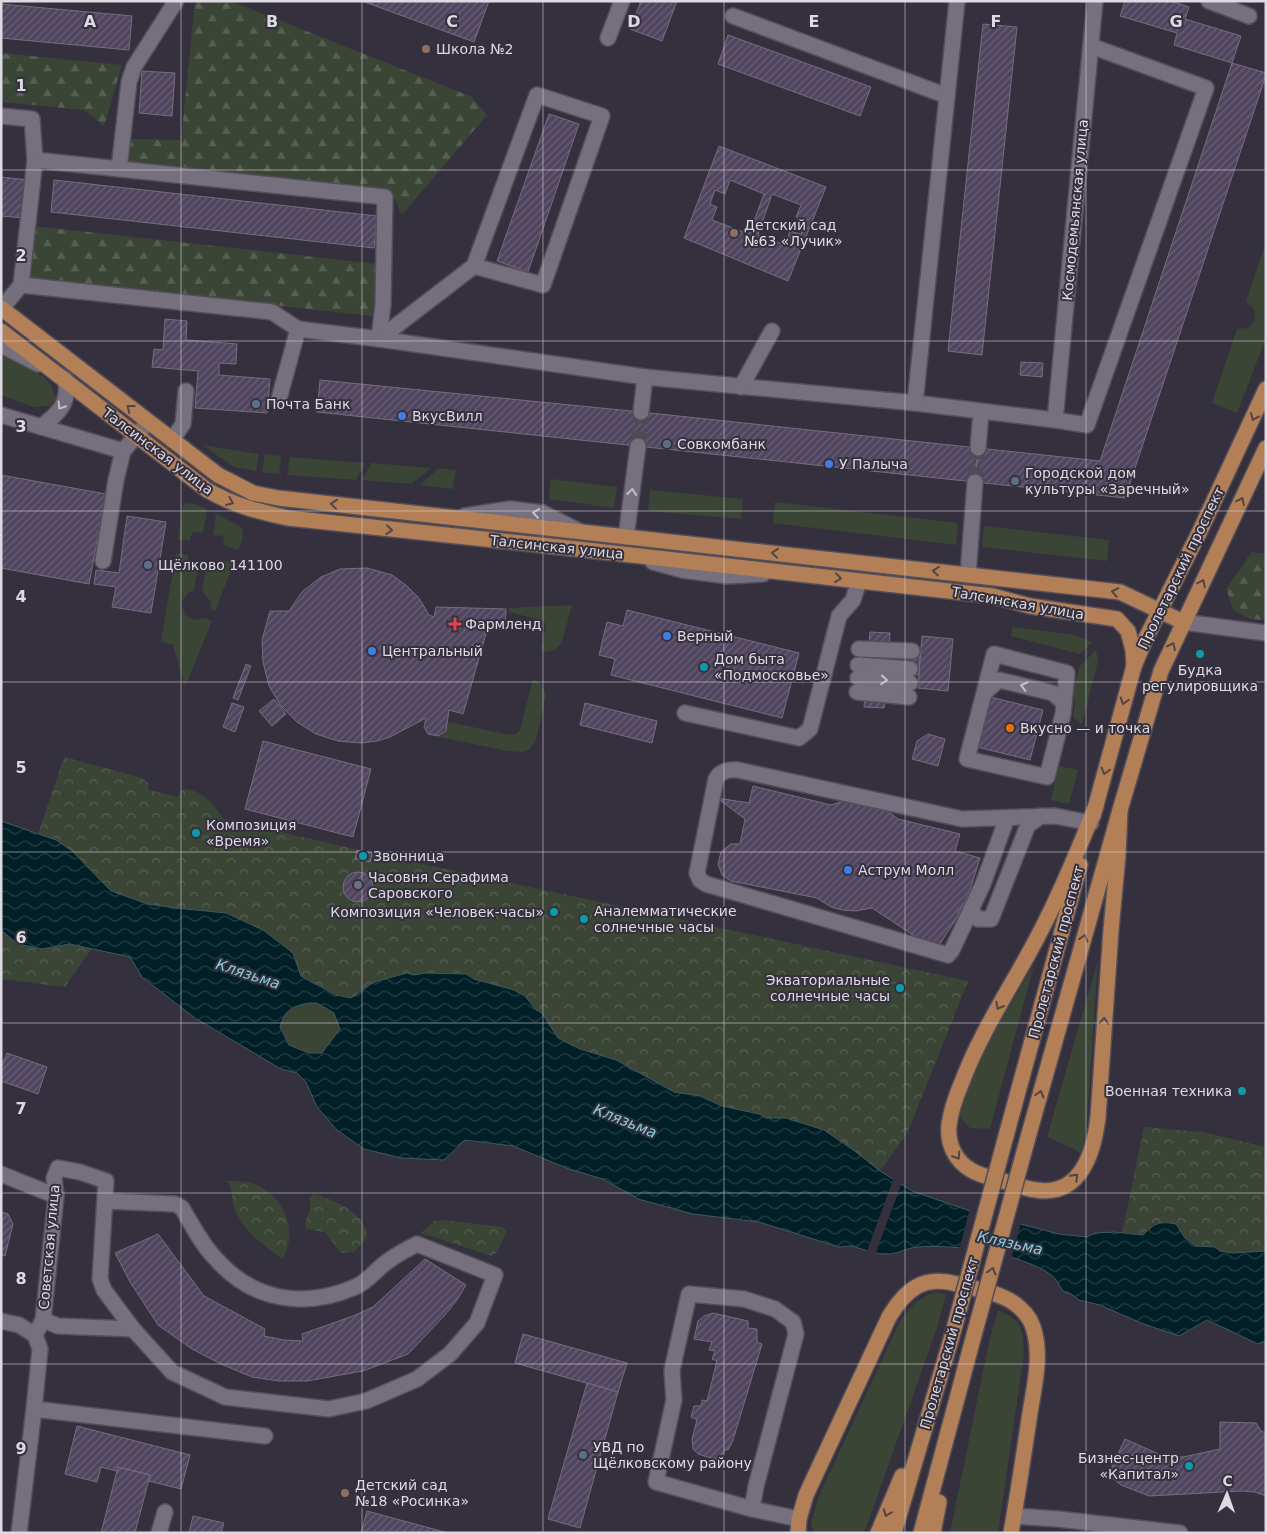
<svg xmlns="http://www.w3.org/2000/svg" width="1267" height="1534" viewBox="0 0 1267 1534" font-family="'DejaVu Sans',sans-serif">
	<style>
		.grass { fill: #3a4536 }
		.forest { fill: url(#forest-firs) }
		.park { fill: url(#park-crowns); fill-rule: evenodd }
		.water { fill: url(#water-waves); stroke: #43575f; fill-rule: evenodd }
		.pier { fill: #35303d }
		.building { fill: url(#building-hatch); stroke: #746e7d; fill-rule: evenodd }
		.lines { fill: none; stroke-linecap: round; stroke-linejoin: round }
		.minor-tunnel { stroke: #4e4a56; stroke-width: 15; stroke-dasharray: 15 8; stroke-linecap: butt }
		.minor-casing { stroke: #534e59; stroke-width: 18 }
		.major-casing { stroke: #534e59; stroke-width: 18 }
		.minor { stroke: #756f7e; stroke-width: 15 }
		.major { stroke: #b27f57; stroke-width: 15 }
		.major-bridge-casing { stroke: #534e59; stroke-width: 18; stroke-linecap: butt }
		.major-bridge { stroke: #b27f57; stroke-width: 15 }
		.oneway { stroke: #c4bfca }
		.oneway2 { stroke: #544444 }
		.grid { fill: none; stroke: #dedae3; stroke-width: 1; stroke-opacity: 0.55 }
		.education-dot { fill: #8d6e63; stroke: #35303d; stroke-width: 2 }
		.service-dot { fill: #5c6f8a; stroke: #35303d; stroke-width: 2 }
		.shop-dot { fill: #3f7fe0; stroke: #35303d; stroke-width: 2 }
		.health-dot { fill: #e0444e; stroke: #35303d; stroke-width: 2 }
		.culture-dot { fill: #0f9aa8; stroke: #35303d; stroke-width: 2 }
		.food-dot { fill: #e8710a; stroke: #35303d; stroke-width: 2 }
		.worship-dot { fill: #6b7280; stroke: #35303d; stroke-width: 2 }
		.labels { text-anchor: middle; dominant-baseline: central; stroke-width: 4; stroke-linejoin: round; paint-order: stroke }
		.poi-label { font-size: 14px; fill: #dedae3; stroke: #35303d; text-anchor: start }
		.street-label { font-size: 14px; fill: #dedae3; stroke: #35303d }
		.water-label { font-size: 15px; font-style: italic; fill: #88ccde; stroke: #35303d }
		.grid-label { font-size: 16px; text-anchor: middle; font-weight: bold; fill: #dedae3; stroke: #35303d; stroke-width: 4; stroke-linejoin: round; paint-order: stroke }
	</style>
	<defs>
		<pattern id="forest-firs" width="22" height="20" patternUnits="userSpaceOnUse" patternTransform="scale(1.25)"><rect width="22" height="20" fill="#3a4536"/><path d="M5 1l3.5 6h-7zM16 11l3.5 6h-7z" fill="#565f53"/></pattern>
		<pattern id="park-crowns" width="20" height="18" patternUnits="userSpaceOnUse" patternTransform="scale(1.25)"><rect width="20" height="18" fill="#3a4536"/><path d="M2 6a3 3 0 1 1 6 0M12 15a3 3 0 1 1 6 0" fill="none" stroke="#565f53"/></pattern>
		<pattern id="water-waves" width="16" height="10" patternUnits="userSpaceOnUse" patternTransform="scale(1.25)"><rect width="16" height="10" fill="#001f27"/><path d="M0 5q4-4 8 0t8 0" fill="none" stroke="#253f46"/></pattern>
		<pattern id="building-hatch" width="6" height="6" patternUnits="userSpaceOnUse" patternTransform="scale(1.25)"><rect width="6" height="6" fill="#50455f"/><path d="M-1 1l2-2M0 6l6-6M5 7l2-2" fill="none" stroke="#695f76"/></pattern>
	</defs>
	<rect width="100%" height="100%" fill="#35303d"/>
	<g class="grass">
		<polygon points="1266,242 1266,338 1237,413 1212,403 1237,329 1248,328 1255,320 1254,309 1246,302"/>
		<polygon points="1,352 44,377 50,383 56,398 50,406 34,407 1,395"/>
		<polygon points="203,445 259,454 256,471 234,467"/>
		<polygon points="265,454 281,456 279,474 262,472"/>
		<polygon points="290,457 365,463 356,480 287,475"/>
		<polygon points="372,463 431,468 411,484 362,480"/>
		<polygon points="439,468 456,470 453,489 420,485"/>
		<polygon points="551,479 617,487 614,508 549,499"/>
		<polygon points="650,490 743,499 741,519 648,511"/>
		<polygon points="775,502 958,523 956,545 773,523"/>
		<polygon points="188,503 195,504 207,509 203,533 192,532 190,541 178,539 183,505"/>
		<path d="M216,514L241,527C246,534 241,542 238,550L223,545L224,536L213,535Z"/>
		<polygon points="984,526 1109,540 1107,561 982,547"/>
		<polygon points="176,553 188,555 187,566 198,567 194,590 188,593 181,603 185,615 194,620 205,618 212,621 185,687 173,645 161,641"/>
		<polygon points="221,560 234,563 215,611 211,609 210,601 202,591 206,569 220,570"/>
		<path d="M572,605L562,642C557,650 552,651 544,652L541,648L546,626L544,621L509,612V608Z"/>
		<polygon points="1012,627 1075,635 1092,642 1080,654 1011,636"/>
		<polygon points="1096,650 1098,661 1082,724 1073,717 1075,701 1072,694 1080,666"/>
		<polygon points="533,679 541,684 546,695 536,740 529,750 522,752 508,751 439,737 446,731 449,722 510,735 516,734 520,730"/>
		<polygon points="1059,766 1078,770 1069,804 1051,800"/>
		<polygon points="1098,960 1087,1119 1084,1142 1080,1153 1072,1148 1047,1137"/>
		<path d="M1034,965L990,1129L970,1128L960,1117C973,1062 1006,1013 1034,965Z"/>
		<path d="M310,1003H317L334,1013L340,1029L322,1053H309L289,1045L280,1026C285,1009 293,1006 310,1003Z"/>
		<path d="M935,1292L946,1294L937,1328L866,1528L862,1533H815L811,1525L818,1498L900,1321C909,1307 919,1298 935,1292Z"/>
		<path d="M998,1310C1022,1321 1023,1328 1024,1354L998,1533H950L989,1342Z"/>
	</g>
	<g class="forest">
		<polygon points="195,1 231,1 472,97 487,115 402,215 391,190 127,165 130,139 181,140"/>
		<polygon points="1,53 122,65 104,126 84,110 1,102"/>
		<polygon points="34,226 378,264 372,316 28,279"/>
		<polygon points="1252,552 1266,554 1266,620 1250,619 1234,611 1226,589"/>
	</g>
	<g class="park">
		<path d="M64,757L142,778L148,783L149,790L178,797L180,792L184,789C204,790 213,805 224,819L372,853L968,981L907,1134L880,1171L856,1152L824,1130L786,1118H766L759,1114L722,1106L700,1096L674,1092L616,1060L580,1049L558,1038L541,1012L536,1010L525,996L514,990L474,979L466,974L425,973L414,975L407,973L374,982L351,998L336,995L301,976L293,953L226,913L176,908L148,904L111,891L72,851L56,840L38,834ZM359,872C393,886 354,918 344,893C339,881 349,874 359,872Z"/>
		<polygon points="1,930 18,944 42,949 70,944 92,948 65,987 1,979"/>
		<polygon points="1144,1127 1202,1132 1266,1147 1266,1251 1232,1253 1220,1251 1215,1247 1196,1246 1185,1238 1176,1224 1154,1224 1143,1235 1122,1233"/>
		<path d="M225,1181C233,1181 244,1181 252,1183C283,1193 300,1231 282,1259C263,1245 242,1230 234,1207C232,1199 232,1191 229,1183Z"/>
		<path d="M313,1194C329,1198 359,1210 365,1227C367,1230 366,1235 367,1238L354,1252L341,1253L325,1232L306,1229L305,1223L310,1210V1198Z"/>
		<polygon points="442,1220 503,1227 507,1231 497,1252 492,1256 421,1233 434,1221"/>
	</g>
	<path class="water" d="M1,821L56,840L72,851L111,891L148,904L176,908L226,913L263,930L293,953L301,976L336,995L351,998L374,982L407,973L414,975L425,973L466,974L474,979L514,990L525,996L536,1010L541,1012L558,1038L580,1049L616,1060L674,1092L700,1096L722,1106L759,1114L766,1118H786L824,1130L856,1152L880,1171L912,1191L970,1211L1059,1234L1087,1237L1095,1233L1114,1232L1143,1235C1155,1223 1159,1221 1176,1224L1185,1238L1196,1246L1215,1247L1220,1251L1232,1253L1266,1251V1341L1258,1344L1207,1320L1179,1336L1141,1323L1100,1305L1079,1300L1071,1294L1064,1292C1059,1286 1057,1279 1050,1274C1019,1253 954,1244 917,1247C907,1248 897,1254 888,1254C875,1255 862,1248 850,1246C847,1246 842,1247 839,1247L759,1222L693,1214L638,1199L603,1179L569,1169L513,1146L465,1140L444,1160L401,1158L364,1149L337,1130L317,1107L306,1082L297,1073L281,1069L195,1018L142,977L130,957L70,944L42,949L18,944L1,930ZM310,1003H317L334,1013L340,1029L322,1053H309L289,1045L280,1027C285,1009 293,1006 310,1003Z"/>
	<g class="pier">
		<polygon points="894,1177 902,1182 875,1255 866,1254"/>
		<polygon points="970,1208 1021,1223 1011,1260 959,1250"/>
	</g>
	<g class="building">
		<polygon points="362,1 489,1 474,42"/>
		<polygon points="641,1 677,1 662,41 630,29"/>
		<polygon points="1125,1 1171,1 1189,7 1185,19 1241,36 1232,63 1174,45 1177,33 1120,16"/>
		<polygon points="1,4 132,16 129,50 1,38"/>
		<polygon points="983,24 1017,27 982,355 948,351"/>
		<polygon points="728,35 871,87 860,116 718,64"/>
		<polygon points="1232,63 1266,73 1266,75 1125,498 975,482 978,448 1100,461"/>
		<polygon points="142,71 175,73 172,116 139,113"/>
		<polygon points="549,114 579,124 528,272 497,261"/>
		<path d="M719,146L826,187L788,281L684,238ZM730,180L764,194L749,234L712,220L717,207L710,204L715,190L725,194ZM772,194L801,205L796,217L806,221L801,234L790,231L785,245L758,235Z"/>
		<polygon points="1,177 28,180 24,218 1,216"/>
		<polygon points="54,180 377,216 374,248 51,212"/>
		<polygon points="165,319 187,321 186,340 237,344 236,364 219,363 219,375 270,379 267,413 195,408 198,371 152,367 154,349 163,350"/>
		<polygon points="1021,362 1043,363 1042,377 1020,375"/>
		<polygon points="320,380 641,412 978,448 975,482 317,412"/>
		<polygon points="1,475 106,494 89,584 1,568"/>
		<polygon points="127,516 166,522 151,613 112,607 116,587 94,584 96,570 119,573"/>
		<polygon points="367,568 392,575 407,586 419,598 429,615 434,617 436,607 506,609 505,629 487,630 463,714 449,710 446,731 438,736 428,734 424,727 426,718 390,737 377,741 361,743 338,741 316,734 297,722 281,706 269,686 263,662 262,640 270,611 289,611 302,592 321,577 340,569"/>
		<polygon points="627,610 799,653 782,718 611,675 615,659 599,655 607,622 623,626"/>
		<polygon points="870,632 890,633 889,654 920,656 919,675 887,672 884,708 864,707"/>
		<polygon points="922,636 953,639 948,691 918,688"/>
		<polygon points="246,664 251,666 238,700 233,698"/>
		<polygon points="990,697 1043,710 1030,760 977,747"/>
		<polygon points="274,699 286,714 272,726 259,711"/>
		<polygon points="232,703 244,707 235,732 223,727"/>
		<polygon points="585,703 657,721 652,743 580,725"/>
		<polygon points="928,734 945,739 938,766 912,759 917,741"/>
		<polygon points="263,741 371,769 353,837 245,809"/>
		<polygon points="753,786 831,805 850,799 881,806 898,819 960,834 955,851 980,858 969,893 956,919 936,950 872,908 856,911 842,910 831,907 817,898 731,881 722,875 718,864 721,852 731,844 740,844 745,819 717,798 749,803"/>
		<polygon points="357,850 372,853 370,862 355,859"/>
		<circle cx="358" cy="887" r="15"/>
		<polygon points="7,1053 47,1067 38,1094 1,1081 1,1068"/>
		<polygon points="1,1212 8,1214 13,1224 5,1256 1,1255"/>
		<polygon points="158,1234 204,1296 265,1329 264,1336 284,1340 303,1341 302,1334 353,1316 373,1307 425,1259 466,1285 457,1300 444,1316 408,1354 363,1371 307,1381 279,1381 252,1377 221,1364 192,1349 158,1325 130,1282 115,1253"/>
		<polygon points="713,1313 748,1321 748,1328 757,1329 757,1342 762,1344 733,1440 728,1450 724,1450 721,1461 698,1454 693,1449 692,1439 697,1420 691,1417 694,1406 701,1406 702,1400 707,1401 717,1361 712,1359 715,1351 709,1350 712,1342 694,1339 698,1321 704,1316"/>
		<polygon points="523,1334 627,1363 618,1392 515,1363"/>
		<polygon points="587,1383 618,1392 580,1528 548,1519"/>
		<polygon points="1220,1422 1256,1423 1261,1431 1266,1433 1266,1496 1255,1492 1241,1491 1149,1496 1121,1485 1108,1475 1125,1439 1163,1456 1183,1457 1220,1449"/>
		<polygon points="77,1426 190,1455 181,1489 149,1481 150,1475 118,1467 117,1471 101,1467 97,1482 65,1474"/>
		<polygon points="118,1467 150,1475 135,1533 101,1533"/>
		<polygon points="367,1511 448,1533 361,1533"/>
		<polygon points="193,1516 224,1523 221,1533 189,1533"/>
	</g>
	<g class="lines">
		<g class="minor-tunnel">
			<polyline points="638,446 641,412"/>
			<polyline points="975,482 978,448"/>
		</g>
		<defs>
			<g id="minor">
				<polyline points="1209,1 1249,16"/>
				<polyline points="733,16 947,96"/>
				<polyline points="608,38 622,1"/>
				<polyline points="1,116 32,119 35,160"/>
				<polyline points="119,169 129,82 134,67 176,1"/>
				<polyline points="21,285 272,312 298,329 379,339 645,377 915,403 1055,420 1087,425 1206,88 1091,46"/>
				<polyline points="1,307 2,308 21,285 35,160 385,197 383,304 379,339"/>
				<polyline points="379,339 474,266 537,95 602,116 543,285 474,266"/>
				<polyline points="1,345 38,364"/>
				<polyline points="741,387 772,331"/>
				<polyline points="279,399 298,329"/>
				<polyline points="915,403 957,1"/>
				<polyline points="641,412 645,377"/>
				<polyline points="1,415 123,451 148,422"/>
				<polyline points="1055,420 1095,1"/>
				<path d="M41,427C58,414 71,402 65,379L58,375"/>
				<polyline points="172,440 183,424 186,391"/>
				<polyline points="978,448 981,412"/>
				<polyline points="464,516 510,509 543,513 579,531"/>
				<polyline points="626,537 638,446"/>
				<polyline points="103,561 116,480 123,451"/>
				<polyline points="653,562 682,570 727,576 763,574"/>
				<polyline points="968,575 975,482"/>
				<polyline points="1183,622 1266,633"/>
				<polyline points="859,649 912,651"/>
				<polygon points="994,654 1067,673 1063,714 1047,777 967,759"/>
				<polyline points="858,665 910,669"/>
				<polyline points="858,678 910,683"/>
				<polyline points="857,692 909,697"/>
				<polyline points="985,692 999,680 1053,693 1064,703"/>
				<polyline points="685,713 799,738 810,729 839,616 853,600 859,581"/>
				<path d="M1007,818L983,884L952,950L948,955L706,884L700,880L697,873L716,779C720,771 729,769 738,770L962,819L1055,816L1091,823"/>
				<polyline points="972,907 973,913 978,919 991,919 1028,825 1041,816"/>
				<polyline points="1,1174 56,1196"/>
				<polyline points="43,1320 58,1326 133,1329"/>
				<polyline points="1,1321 19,1325 35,1335"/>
				<path d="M35,1335L43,1320L56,1196L54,1178L58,1168L80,1172L106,1181L100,1279L104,1290L133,1329L172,1372L225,1397L329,1409L366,1401L417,1379L450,1354L477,1323L495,1275L417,1244C408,1249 399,1253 391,1259C378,1267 368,1282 355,1287C304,1309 253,1301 216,1259C202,1245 192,1225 182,1208L175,1204L105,1201"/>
				<polyline points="34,1409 265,1436"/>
				<polyline points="752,1509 756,1486 796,1334 793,1322 775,1309 744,1299 689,1294 672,1370 674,1400 656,1482 752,1509 799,1519"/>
				<polyline points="1014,1516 1058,1519 1180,1533"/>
				<polyline points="19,1533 34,1409 40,1349 35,1335"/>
				<polyline points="159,1533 165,1512"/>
			</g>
			<g id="major">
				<polyline points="1,308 218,475 253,493 278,498 1120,592 1183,622"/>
				<path d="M1,331L207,490C235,506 257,511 288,518L578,549L993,596L1030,606L1117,619L1128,631L1133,650L1134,666"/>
				<path d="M1096,806C1078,851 1060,895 1037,938C1012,986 981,1031 962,1082C956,1096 951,1110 949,1125C947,1143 955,1161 971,1170C982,1177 998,1179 1010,1183C1019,1186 1027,1189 1036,1190C1081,1197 1094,1152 1098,1117L1111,930L1118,855L1120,810"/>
				<polyline points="1093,816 1134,666 1146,638 1199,533 1266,389"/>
				<polyline points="1006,1136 1080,865"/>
				<polyline points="1027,1141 1120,810 1161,671 1266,448"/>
				<path d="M798,1533L799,1519L806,1495L889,1317C906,1289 923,1275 957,1284C977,1290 1005,1293 1020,1308C1027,1314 1033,1324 1035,1334C1041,1359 1034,1388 1030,1413C1024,1453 1018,1493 1011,1533"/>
				<polyline points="878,1533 902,1476"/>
				<polyline points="894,1533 954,1329"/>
				<polyline points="921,1533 974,1335"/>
				<polyline points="933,1533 939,1502"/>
			</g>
		</defs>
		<use href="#minor" class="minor-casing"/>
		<use href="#major" class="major-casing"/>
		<use href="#minor" class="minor"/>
		<use href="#major" class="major"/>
		<defs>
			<g id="major-bridge">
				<polyline points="954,1329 1006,1136"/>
				<polyline points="974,1335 1027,1141"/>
			</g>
		</defs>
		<use href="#major-bridge" class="major-bridge-casing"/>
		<use href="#major-bridge" class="major-bridge"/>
	</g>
	<defs><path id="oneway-chevron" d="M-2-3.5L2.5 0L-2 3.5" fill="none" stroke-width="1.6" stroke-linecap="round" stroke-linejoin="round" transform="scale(1.25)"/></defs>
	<g class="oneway">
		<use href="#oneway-chevron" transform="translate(61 406) rotate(122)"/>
		<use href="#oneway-chevron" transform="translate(632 492) rotate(-83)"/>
		<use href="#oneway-chevron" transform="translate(536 513) rotate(-172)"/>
		<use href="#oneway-chevron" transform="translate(884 680) rotate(5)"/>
		<use href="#oneway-chevron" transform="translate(1024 686) rotate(-166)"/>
	</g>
	<g class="oneway2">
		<use href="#oneway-chevron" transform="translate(130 408) rotate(-142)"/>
		<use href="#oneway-chevron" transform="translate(1254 417) rotate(114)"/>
		<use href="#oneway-chevron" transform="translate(1241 501) rotate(-65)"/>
		<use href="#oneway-chevron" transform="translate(230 502) rotate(24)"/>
		<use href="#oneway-chevron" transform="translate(334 504) rotate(-174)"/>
		<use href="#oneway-chevron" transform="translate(389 530) rotate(6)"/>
		<use href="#oneway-chevron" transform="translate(775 553) rotate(-174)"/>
		<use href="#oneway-chevron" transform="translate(936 571) rotate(-174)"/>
		<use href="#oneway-chevron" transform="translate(838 578) rotate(7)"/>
		<use href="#oneway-chevron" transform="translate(1202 583) rotate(-64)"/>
		<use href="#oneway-chevron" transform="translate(1115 592) rotate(-169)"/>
		<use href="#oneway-chevron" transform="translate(1172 646) rotate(-65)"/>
		<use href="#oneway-chevron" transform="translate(1124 701) rotate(106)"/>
		<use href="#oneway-chevron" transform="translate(1105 771) rotate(105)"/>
		<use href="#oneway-chevron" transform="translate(1084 938) rotate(-74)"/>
		<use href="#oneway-chevron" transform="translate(999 1006) rotate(120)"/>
		<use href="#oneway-chevron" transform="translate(1104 1021) rotate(-86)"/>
		<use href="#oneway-chevron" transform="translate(1040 1094) rotate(-74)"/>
		<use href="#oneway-chevron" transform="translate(957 1156) rotate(58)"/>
		<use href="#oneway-chevron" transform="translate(1075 1177) rotate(-46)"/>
		<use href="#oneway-chevron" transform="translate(992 1271) rotate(-75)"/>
		<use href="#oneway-chevron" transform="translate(887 1513) rotate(111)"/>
	</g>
	<path class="grid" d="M181,1V1533M362,1V1533M543,1V1533M724,1V1533M905,1V1533M1086,1V1533M1,170H1266M1,341H1266M1,511H1266M1,682H1266M1,852H1266M1,1023H1266M1,1193H1266M1,1364H1266"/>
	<g class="education-dot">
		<circle cx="426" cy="49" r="5"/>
		<circle cx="734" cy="233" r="5"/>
		<circle cx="345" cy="1493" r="5"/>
	</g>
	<g class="service-dot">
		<circle cx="256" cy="404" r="5"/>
		<circle cx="667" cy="444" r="5"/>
		<circle cx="1015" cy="481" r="5"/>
		<circle cx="148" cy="565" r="5"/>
		<circle cx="583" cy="1455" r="5"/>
	</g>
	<g class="shop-dot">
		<circle cx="402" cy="416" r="5"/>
		<circle cx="829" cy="464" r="5"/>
		<circle cx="667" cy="636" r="5"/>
		<circle cx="372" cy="651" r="5"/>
		<circle cx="848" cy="870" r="5"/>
	</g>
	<path class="health-dot" d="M452.5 616.5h5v5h5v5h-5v5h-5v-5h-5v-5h5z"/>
	<g class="culture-dot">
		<circle cx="1200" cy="654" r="5"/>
		<circle cx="704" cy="667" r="5"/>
		<circle cx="196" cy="833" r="5"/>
		<circle cx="363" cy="856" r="5"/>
		<circle cx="554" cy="912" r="5"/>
		<circle cx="584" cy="919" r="5"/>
		<circle cx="900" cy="988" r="5"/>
		<circle cx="1242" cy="1091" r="5"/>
		<circle cx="1189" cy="1466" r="5"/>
	</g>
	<circle class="food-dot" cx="1010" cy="728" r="5"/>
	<circle class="worship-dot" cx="358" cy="885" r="5"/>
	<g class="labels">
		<g class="poi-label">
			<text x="436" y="49">Школа №2</text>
			<text x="744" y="225">Детский сад<tspan x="744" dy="16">№63 «Лучик»</tspan></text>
			<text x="266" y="404">Почта Банк</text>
			<text x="412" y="416">ВкусВилл</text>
			<text x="677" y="444">Совкомбанк</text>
			<text x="839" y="464">У Палыча</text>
			<text x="1025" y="473">Городской дом<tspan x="1025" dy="16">культуры «Заречный»</tspan></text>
			<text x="158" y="565">Щёлково 141100</text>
			<text x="465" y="624">Фармленд</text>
			<text x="677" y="636">Верный</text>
			<text x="382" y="651">Центральный</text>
			<text x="714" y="659">Дом быта<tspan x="714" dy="16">«Подмосковье»</tspan></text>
			<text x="1200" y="670" text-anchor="middle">Будка<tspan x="1200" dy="16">регулировщика</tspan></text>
			<text x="1020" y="728">Вкусно — и точка</text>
			<text x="206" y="825">Композиция<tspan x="206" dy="16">«Время»</tspan></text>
			<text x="373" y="856">Звонница</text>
			<text x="858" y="870">Аструм Молл</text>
			<text x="368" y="877">Часовня Серафима<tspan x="368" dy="16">Саровского</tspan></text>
			<text x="594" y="911">Аналемматические<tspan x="594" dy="16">солнечные часы</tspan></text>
			<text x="544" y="912" text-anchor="end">Композиция «Человек-часы»</text>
			<text x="890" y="980" text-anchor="end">Экваториальные<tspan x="890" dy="16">солнечные часы</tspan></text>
			<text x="1232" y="1091" text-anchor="end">Военная техника</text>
			<text x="593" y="1447">УВД по<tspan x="593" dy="16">Щёлковскому району</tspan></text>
			<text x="1179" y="1458" text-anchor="end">Бизнес-центр<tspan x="1179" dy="16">«Капитал»</tspan></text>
			<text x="355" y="1485">Детский сад<tspan x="355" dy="16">№18 «Росинка»</tspan></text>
		</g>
		<g class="street-label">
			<text transform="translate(1075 210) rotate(-85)">Космодемьянская улица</text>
			<text transform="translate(158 451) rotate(37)">Талсинская улица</text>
			<text transform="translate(557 547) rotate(6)">Талсинская улица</text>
			<text transform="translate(1181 568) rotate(-64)">Пролетарский проспект</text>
			<text transform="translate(1018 603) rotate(10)">Талсинская улица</text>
			<text transform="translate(1056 952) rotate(-75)">Пролетарский проспект</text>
			<text transform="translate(49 1247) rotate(-85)">Советская улица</text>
			<text transform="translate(949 1343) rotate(-74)">Пролетарский проспект</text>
		</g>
		<g class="water-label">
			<text transform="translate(248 974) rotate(18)">Клязьма</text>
			<text transform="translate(625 1121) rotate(22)">Клязьма</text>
			<text transform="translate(1010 1243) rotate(12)">Клязьма</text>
		</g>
	</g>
	<g class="grid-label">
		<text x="90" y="27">A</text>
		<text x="272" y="27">B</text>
		<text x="452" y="27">C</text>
		<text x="634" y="27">D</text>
		<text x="814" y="27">E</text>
		<text x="996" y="27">F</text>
		<text x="1176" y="27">G</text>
		<text x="21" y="91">1</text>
		<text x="21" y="261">2</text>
		<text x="21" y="432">3</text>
		<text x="21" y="602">4</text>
		<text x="21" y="773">5</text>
		<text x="21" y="943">6</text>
		<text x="21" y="1114">7</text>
		<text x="21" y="1284">8</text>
		<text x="21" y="1454">9</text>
	</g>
	<rect width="1267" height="1534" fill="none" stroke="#dedae3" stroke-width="5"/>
	<g transform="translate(1227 1494) rotate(2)" stroke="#35303d" stroke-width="4" paint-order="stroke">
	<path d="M0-4L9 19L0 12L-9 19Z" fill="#dedae3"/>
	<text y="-8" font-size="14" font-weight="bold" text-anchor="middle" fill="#dedae3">С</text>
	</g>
</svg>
